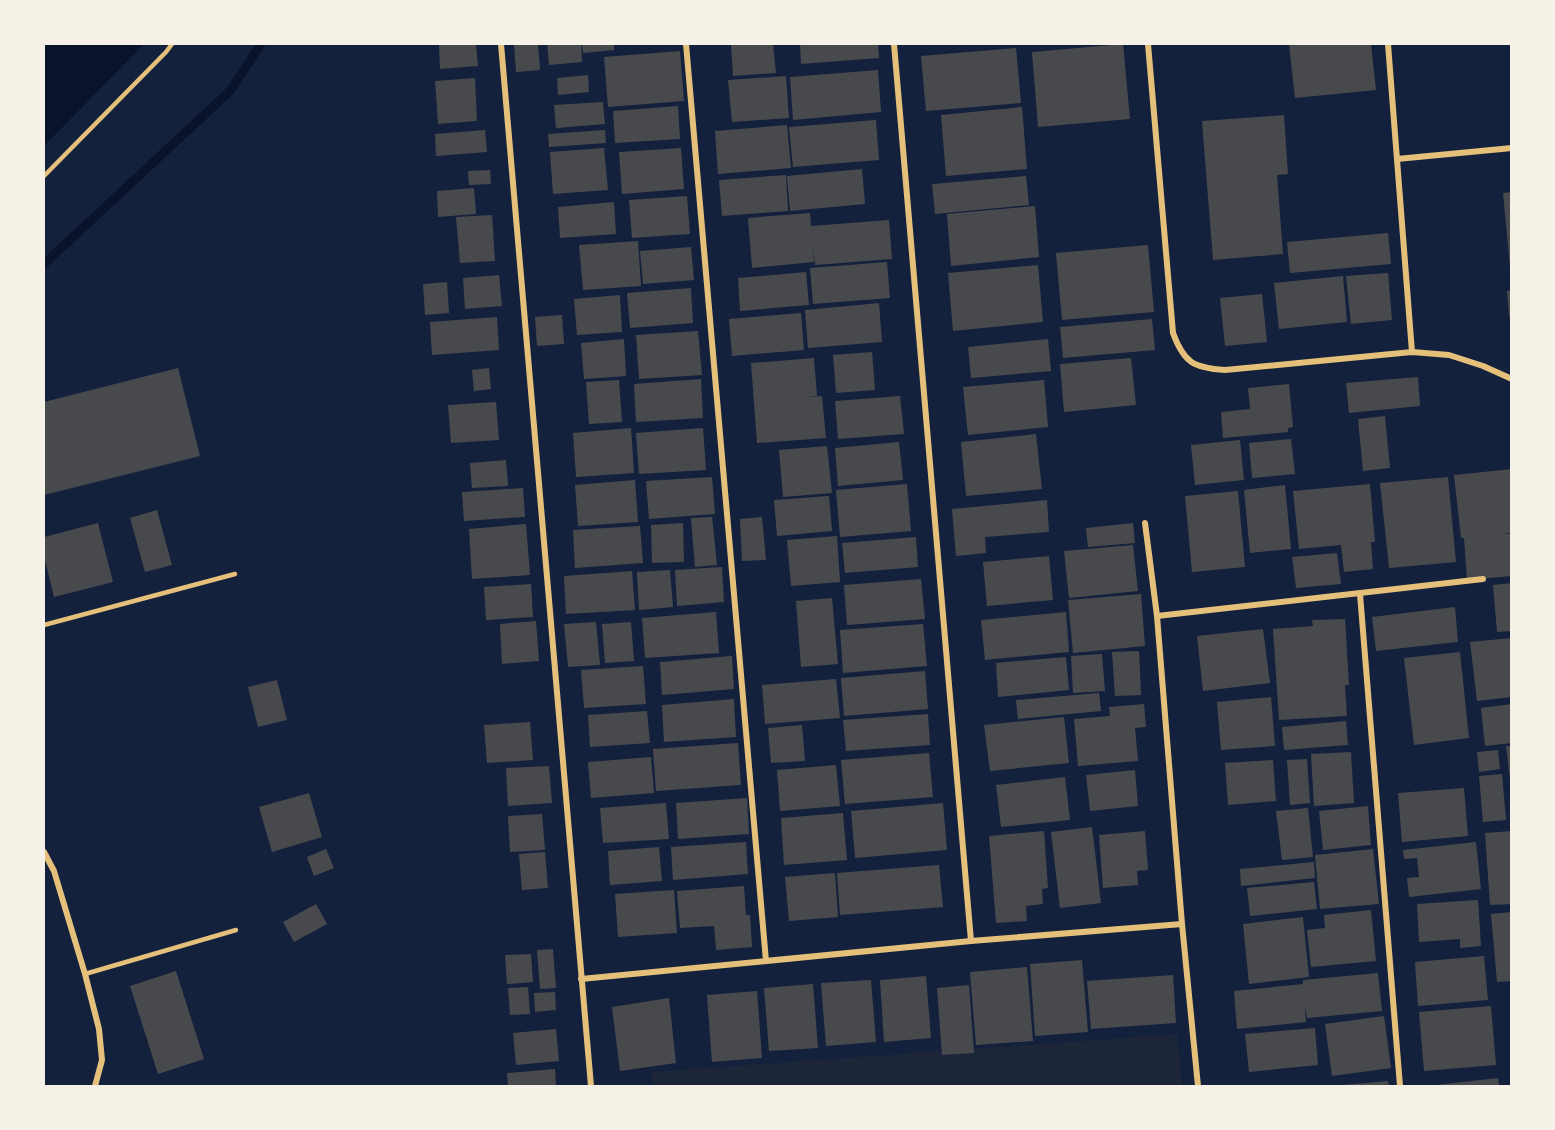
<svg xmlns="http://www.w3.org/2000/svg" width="1555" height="1130" viewBox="0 0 1555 1130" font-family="Jost,sans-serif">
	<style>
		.green { fill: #1d2539 }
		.water { fill: #0b132b }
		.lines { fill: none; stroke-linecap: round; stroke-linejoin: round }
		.stream { stroke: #0b132b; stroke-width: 9 }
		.building { fill: #48494c }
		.service { stroke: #e5c07b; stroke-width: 4.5 }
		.minor { stroke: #e5c07b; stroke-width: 6 }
	</style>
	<rect width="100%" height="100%" fill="#14213d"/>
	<polygon class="green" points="1177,1034 1182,1086 653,1086 651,1072"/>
	<polygon class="water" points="44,44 144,44 44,146"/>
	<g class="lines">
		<polyline class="stream" points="44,264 230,91 261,44"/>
	</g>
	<g class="building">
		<polygon points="439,44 476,44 478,66 440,69"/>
		<polygon points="514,44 538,44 540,70 516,72"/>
		<polygon points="547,44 581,44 582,62 549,65"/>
		<polygon points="582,44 614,44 614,50 583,53"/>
		<polygon points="731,44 773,44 776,73 733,76"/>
		<polygon points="800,44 878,44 879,58 801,64"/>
		<polygon points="1123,44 1130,119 1038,127 1032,52"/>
		<polygon points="1289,44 1371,44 1376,90 1295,98"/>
		<polygon points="1016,48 1021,103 926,111 921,56"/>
		<polygon points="680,51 684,101 608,107 604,57"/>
		<polygon points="878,70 881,112 793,120 790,77"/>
		<polygon points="588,75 589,92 558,95 557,78"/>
		<polygon points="786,76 789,118 732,122 728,80"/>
		<polygon points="475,78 477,121 438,124 435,81"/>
		<polygon points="603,102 605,124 556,128 554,105"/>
		<polygon points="678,106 680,139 615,143 613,111"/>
		<polygon points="1022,107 1027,169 946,176 941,115"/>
		<polygon points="1284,115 1288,174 1277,175 1283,254 1213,260 1202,121"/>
		<polygon points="876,120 879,160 793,167 789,127"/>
		<polygon points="787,125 791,168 718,174 715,131"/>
		<polygon points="485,130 487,152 436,156 435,134"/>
		<polygon points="605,130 606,143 549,147 548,134"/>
		<polygon points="604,148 608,190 553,194 550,152"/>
		<polygon points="681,148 684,189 622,194 619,152"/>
		<polygon points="862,169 865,204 790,211 787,176"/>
		<polygon points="490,170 491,184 469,185 468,171"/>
		<polygon points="786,175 788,211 722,216 719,180"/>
		<polygon points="1026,176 1029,205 935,214 932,184"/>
		<polygon points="474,188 476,214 438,217 437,191"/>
		<polygon points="1512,192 1512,267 1510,267 1503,193"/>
		<polygon points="687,196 690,234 632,238 629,200"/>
		<polygon points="614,202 616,234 560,238 558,207"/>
		<polygon points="1035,206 1039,257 951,266 947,214"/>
		<polygon points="810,213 811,226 889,220 892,259 815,265 813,247 814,262 752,268 748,218"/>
		<polygon points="492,215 495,261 460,263 456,217"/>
		<polygon points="1388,233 1391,264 1290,273 1287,242"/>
		<polygon points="638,241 641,286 583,290 579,245"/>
		<polygon points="1148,245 1154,312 1062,320 1056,253"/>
		<polygon points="691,247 694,280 643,284 640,251"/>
		<polygon points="887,262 890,298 813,304 810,268"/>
		<polygon points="1038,265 1043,322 953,331 948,273"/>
		<polygon points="806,272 809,305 740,311 738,278"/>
		<polygon points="1388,273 1392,320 1351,324 1346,276"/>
		<polygon points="499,275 502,306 465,309 463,278"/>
		<polygon points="1343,276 1347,322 1279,329 1274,283"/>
		<polygon points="447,282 449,313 425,315 423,284"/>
		<polygon points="691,288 693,323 630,328 627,293"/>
		<polygon points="1512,290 1512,317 1509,317 1507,291"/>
		<polygon points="1262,294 1267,342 1225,346 1220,298"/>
		<polygon points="620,295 622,332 577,335 574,299"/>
		<polygon points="879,303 882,342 808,348 805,310"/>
		<polygon points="801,313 804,350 732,356 729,319"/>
		<polygon points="562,315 564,344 537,346 535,317"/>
		<polygon points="497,317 499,350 432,355 430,322"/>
		<polygon points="1152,319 1155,350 1063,358 1060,327"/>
		<polygon points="698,331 702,375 639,379 636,335"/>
		<polygon points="624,339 626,376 584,379 581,343"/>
		<polygon points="1048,339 1051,371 971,378 968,347"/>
		<polygon points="872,352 875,390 836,393 833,355"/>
		<polygon points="814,358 817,396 800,398 822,396 826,438 757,443 751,363"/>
		<polygon points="1131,358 1136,405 1064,412 1060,364"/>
		<polygon points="178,368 200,456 44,495 44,402"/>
		<polygon points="489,368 491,389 474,391 472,370"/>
		<polygon points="1418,377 1420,406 1349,413 1346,383"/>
		<polygon points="701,379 703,418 636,422 634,384"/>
		<polygon points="619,380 622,422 589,424 586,382"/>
		<polygon points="1044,380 1048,427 968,435 963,387"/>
		<polygon points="1289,384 1293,427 1288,428 1288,432 1223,438 1221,412 1250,409 1248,388"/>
		<polygon points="900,396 904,434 838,439 835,401"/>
		<polygon points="496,402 499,440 451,443 448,405"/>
		<polygon points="1385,416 1390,468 1363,471 1358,419"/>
		<polygon points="631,428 634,473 576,477 573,433"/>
		<polygon points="703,428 706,470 639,474 636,433"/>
		<polygon points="1036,434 1042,489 966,496 961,442"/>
		<polygon points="1291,439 1295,474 1252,478 1249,443"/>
		<polygon points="1240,440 1244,480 1195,485 1191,445"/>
		<polygon points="899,442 903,480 838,486 835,448"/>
		<polygon points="827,446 832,493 783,497 779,450"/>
		<polygon points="506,460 508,486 472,488 470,463"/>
		<polygon points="1512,469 1512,533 1501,534 1512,534 1512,576 1467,580 1464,538 1461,538 1454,475"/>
		<polygon points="712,477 715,514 649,519 646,481"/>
		<polygon points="1448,477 1456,562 1389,568 1380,483"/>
		<polygon points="635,480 638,522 578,526 575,485"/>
		<polygon points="907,484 911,531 840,537 836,490"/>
		<polygon points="1370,484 1375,542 1371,542 1373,569 1344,572 1341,545 1299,549 1293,491"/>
		<polygon points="1285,485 1291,549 1250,553 1244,490"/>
		<polygon points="523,488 525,517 464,521 462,492"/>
		<polygon points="1238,491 1245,567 1192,572 1185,496"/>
		<polygon points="829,496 832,531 777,536 774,500"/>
		<polygon points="1047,500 1049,532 985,537 986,553 956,556 952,509"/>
		<polygon points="157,510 172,565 145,572 130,518"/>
		<polygon points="712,517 717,565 695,567 691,518"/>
		<polygon points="762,517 766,560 742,561 740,519"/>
		<polygon points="98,523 113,582 54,597 44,556 44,537"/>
		<polygon points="683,523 684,562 652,563 651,525"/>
		<polygon points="1133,523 1135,543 1088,547 1086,528"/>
		<polygon points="526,524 530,575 472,579 469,529"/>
		<polygon points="640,526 643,563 575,568 573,530"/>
		<polygon points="837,536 840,582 791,586 787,540"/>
		<polygon points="916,537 918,567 845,573 842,543"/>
		<polygon points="1133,545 1138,591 1069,598 1064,551"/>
		<polygon points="1337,553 1341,584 1296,588 1292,557"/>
		<polygon points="1049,556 1053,600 987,606 983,562"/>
		<polygon points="722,567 724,602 677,606 675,570"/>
		<polygon points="670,570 673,607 639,610 637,572"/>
		<polygon points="632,571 635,610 566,614 564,576"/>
		<polygon points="921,579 925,619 847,625 844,585"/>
		<polygon points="1512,583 1512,631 1497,632 1493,585"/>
		<polygon points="531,584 533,617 486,620 484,587"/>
		<polygon points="1141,594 1145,646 1073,653 1068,600"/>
		<polygon points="832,598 838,664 801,667 796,601"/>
		<polygon points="1455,607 1458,642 1376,651 1372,617"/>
		<polygon points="716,612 719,653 645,658 642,618"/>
		<polygon points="1066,612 1069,652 985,660 981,620"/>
		<polygon points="1345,619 1349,685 1345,685 1347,716 1279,720 1273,629 1313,626 1312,620"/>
		<polygon points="536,621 539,661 502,664 500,624"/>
		<polygon points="596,622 600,665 568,667 564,624"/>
		<polygon points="631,622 634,661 605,663 602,624"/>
		<polygon points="923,624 927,666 843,673 840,630"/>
		<polygon points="1263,629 1270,683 1203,691 1197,636"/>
		<polygon points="1512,638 1512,697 1477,701 1470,642"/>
		<polygon points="1139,651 1141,695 1115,696 1112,652"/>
		<polygon points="1460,652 1469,738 1414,745 1404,658"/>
		<polygon points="1102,654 1105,691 1073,693 1071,656"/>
		<polygon points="732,656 734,689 662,695 660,662"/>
		<polygon points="1066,657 1069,690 998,697 996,663"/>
		<polygon points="643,666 646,704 584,708 581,670"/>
		<polygon points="925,671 928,709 844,716 841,678"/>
		<polygon points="836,679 840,718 765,724 762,685"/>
		<polygon points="277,680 287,720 258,727 248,687"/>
		<polygon points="1099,693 1101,711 1018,719 1016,700"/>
		<polygon points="1271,697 1275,746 1221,750 1217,702"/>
		<polygon points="734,699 736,737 664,742 662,705"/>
		<polygon points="1144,704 1146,727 1135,728 1138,761 1078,766 1074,719 1110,716 1109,707"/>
		<polygon points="1512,704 1512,743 1485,746 1481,708"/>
		<polygon points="647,711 650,743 590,747 588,715"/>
		<polygon points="928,714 930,745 846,751 843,720"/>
		<polygon points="1064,717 1069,763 990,771 984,725"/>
		<polygon points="1346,721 1348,745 1284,750 1282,727"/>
		<polygon points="530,722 533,760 487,763 484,725"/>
		<polygon points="802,725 805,761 771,763 768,728"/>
		<polygon points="738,743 741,785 656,791 653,749"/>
		<polygon points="1506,746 1512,746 1512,780 1510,780"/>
		<polygon points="1498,750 1500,769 1479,772 1477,752"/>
		<polygon points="1351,752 1354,803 1314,806 1311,754"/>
		<polygon points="929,753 933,797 845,804 841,760"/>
		<polygon points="651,757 654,793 591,798 588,762"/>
		<polygon points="1307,759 1310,803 1290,805 1287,760"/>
		<polygon points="1273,760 1276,801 1228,805 1225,763"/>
		<polygon points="836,765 840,806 780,811 777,770"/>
		<polygon points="549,766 552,803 508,806 506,768"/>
		<polygon points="1135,770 1138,806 1090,811 1086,775"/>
		<polygon points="1502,774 1506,820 1483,822 1479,776"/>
		<polygon points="1065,777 1070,820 1001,827 996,785"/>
		<polygon points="1464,788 1468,836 1402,842 1398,793"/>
		<polygon points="309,793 322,837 272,852 259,807"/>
		<polygon points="747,798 749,834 678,839 676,803"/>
		<polygon points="666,803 669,839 603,843 600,808"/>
		<polygon points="943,803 947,850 855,858 851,811"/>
		<polygon points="1368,806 1371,845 1323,850 1319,811"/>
		<polygon points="1308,808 1313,857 1282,860 1276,811"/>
		<polygon points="843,813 847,860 784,865 781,818"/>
		<polygon points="542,814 545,850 510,852 508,816"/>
		<polygon points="1092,827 1101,903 1060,908 1051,832"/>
		<polygon points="1044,831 1048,888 1042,889 1043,904 1026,906 1027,921 996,923 989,836"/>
		<polygon points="1145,831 1148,870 1137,871 1138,885 1103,888 1099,835"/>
		<polygon points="1512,831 1512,904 1490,905 1485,833"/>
		<polygon points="746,842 748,874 673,880 671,847"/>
		<polygon points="1476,842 1481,889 1409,897 1407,878 1419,877 1417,858 1404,859 1403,850"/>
		<polygon points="659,847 662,881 610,885 608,851"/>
		<polygon points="326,849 334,868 314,876 307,857"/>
		<polygon points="1373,849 1379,904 1320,909 1315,855"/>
		<polygon points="545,852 548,888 522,890 519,854"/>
		<polygon points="1314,862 1315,878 1241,886 1240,869"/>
		<polygon points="939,865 943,907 840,915 837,873"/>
		<polygon points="835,873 838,917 789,921 785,877"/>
		<polygon points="1314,882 1317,909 1250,916 1247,888"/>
		<polygon points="744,886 746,915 750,915 752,947 716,950 714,926 680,928 677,891"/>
		<polygon points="674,890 677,933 618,937 615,894"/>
		<polygon points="1478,900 1481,946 1460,948 1460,939 1419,942 1417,904"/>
		<polygon points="316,904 327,924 294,942 283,922"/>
		<polygon points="1371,910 1376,961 1311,967 1307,930 1325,928 1324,915"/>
		<polygon points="1512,912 1512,981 1497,982 1491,914"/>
		<polygon points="1303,917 1309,977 1249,984 1243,924"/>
		<polygon points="553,949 556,988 540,989 537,950"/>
		<polygon points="531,954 533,982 507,984 505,955"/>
		<polygon points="1484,956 1488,1000 1418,1006 1415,962"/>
		<polygon points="1082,960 1088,1032 1035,1036 1030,964"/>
		<polygon points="1027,967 1033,1041 976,1045 970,972"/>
		<polygon points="176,971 204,1059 158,1074 130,986"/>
		<polygon points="1378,973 1382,1011 1307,1018 1305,1005 1306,1022 1237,1029 1234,991 1303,984 1303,980"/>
		<polygon points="1173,975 1176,1023 1091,1029 1087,981"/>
		<polygon points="926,976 931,1038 884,1042 880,980"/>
		<polygon points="871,980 876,1042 826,1046 821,983"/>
		<polygon points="813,984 818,1048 769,1051 764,988"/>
		<polygon points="969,985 974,1053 942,1055 937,988"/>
		<polygon points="528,987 530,1014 510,1015 508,988"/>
		<polygon points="757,991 762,1058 712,1062 707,995"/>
		<polygon points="555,992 556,1010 535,1012 534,993"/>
		<polygon points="669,998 676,1063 620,1071 612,1007"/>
		<polygon points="1491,1006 1496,1065 1424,1071 1419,1012"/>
		<polygon points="1384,1016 1391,1068 1332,1076 1325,1024"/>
		<polygon points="1315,1028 1318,1065 1249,1072 1245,1034"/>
		<polygon points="556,1029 559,1061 516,1065 513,1033"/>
		<polygon points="555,1069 556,1086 508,1086 507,1073"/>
		<polygon points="1498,1078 1499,1086 1436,1086 1436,1085"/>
		<polygon points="1388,1081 1389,1086 1342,1086 1342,1085"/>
	</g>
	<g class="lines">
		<g class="service">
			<polyline points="44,176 166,52 172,44"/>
			<polyline points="44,625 235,574"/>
			<polyline points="85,974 236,930"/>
		</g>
		<g class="minor">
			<polyline points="501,44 591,1086"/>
			<polyline points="686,44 766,961"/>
			<polyline points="894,44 971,941"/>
			<path d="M1148,44L1173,333C1184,363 1194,368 1225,370L1412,352L1449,355L1483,366L1512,379"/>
			<polyline points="1388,44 1412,352"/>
			<polyline points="1397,159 1512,148"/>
			<polyline points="1145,523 1157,616 1182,924 1198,1086"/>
			<polyline points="1360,594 1400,1086"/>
			<polyline points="1157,616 1483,579"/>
			<polyline points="44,852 54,871 85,974 99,1029 102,1060 95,1086"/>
			<polyline points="581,979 971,941 1182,924"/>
		</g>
	</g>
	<rect width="1555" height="1130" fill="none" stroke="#f6f1e7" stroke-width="90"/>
</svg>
